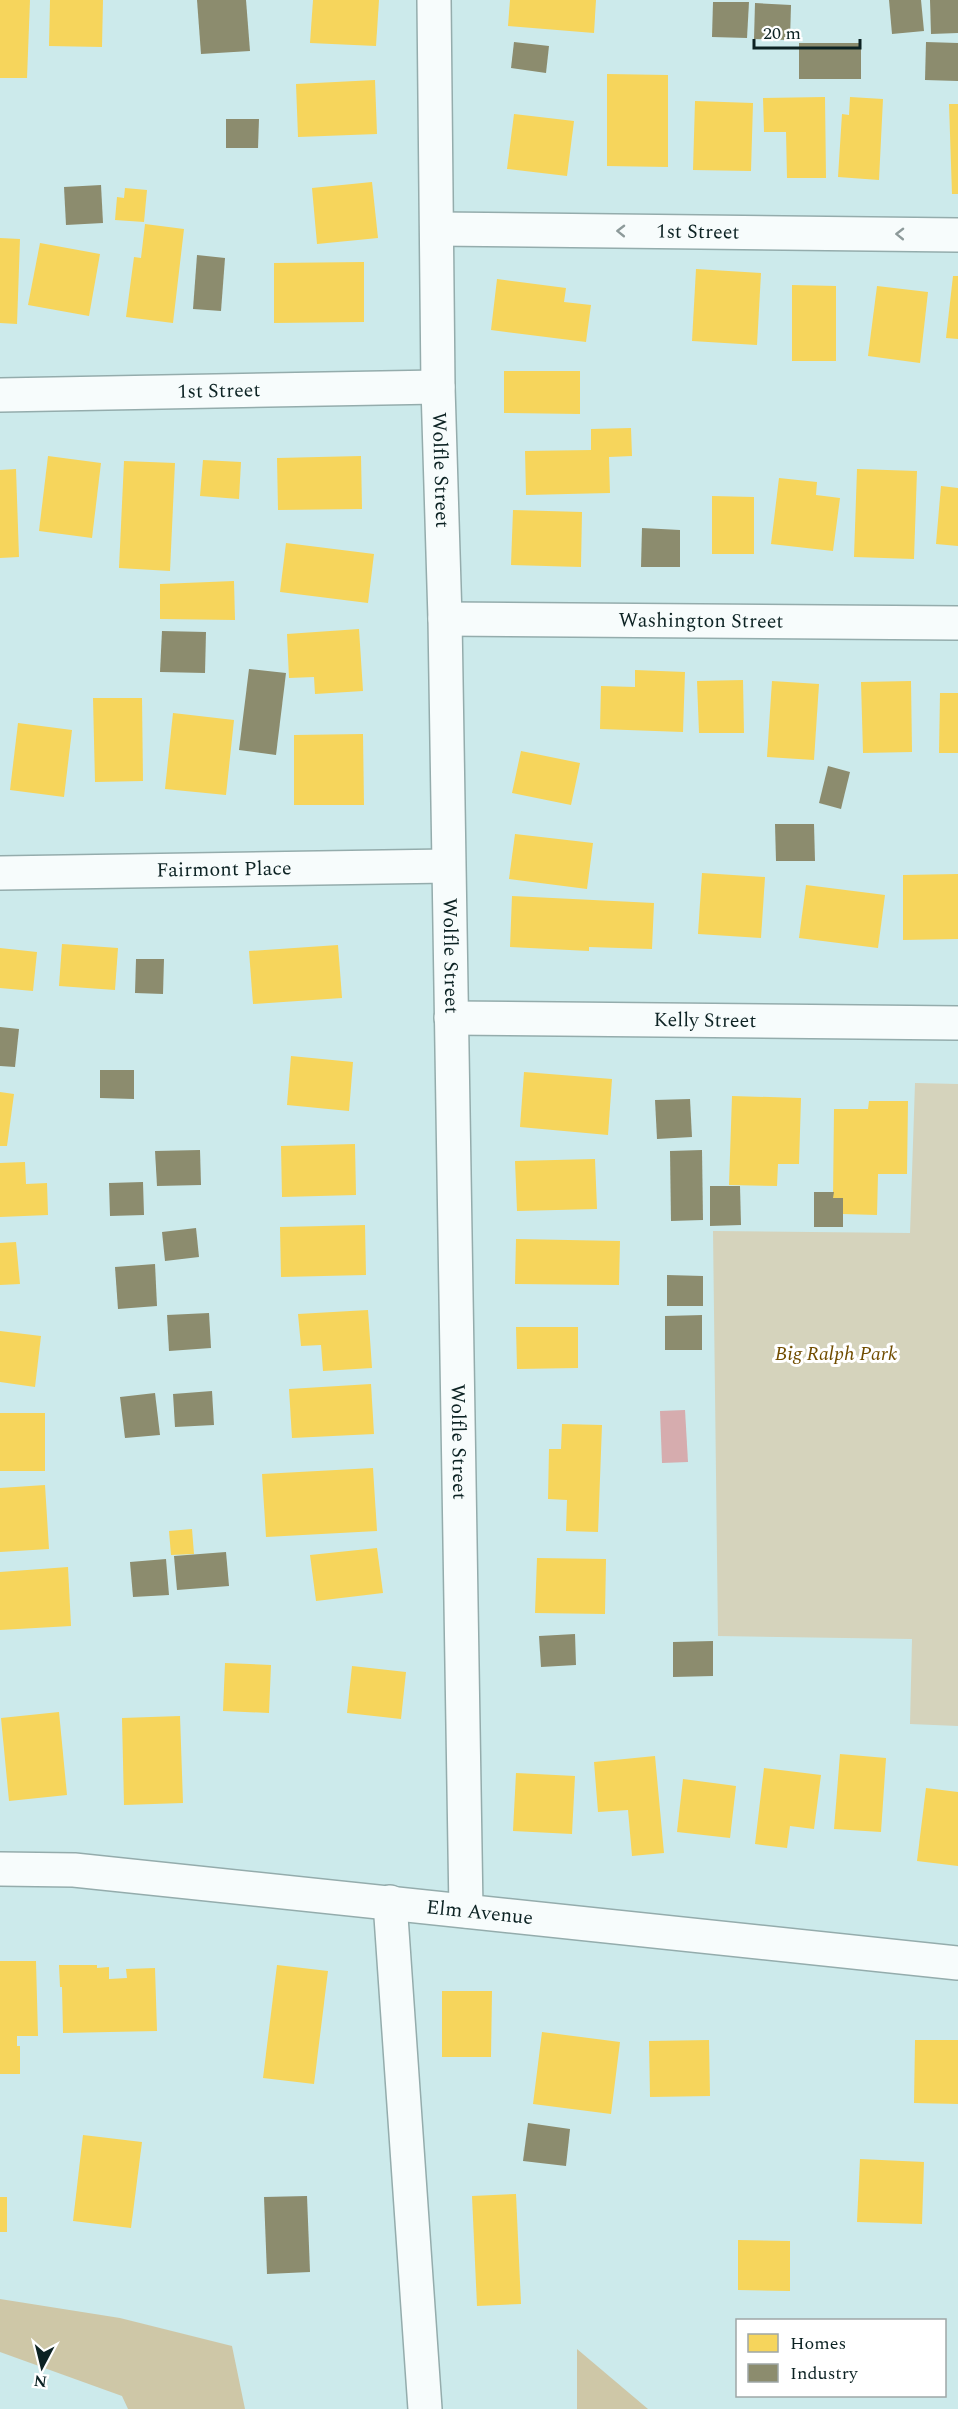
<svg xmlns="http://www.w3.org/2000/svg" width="958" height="2409" viewBox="0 0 958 2409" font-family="Spectral,serif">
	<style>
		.green { fill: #d5d3bc }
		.forest { fill: #cec7a7 }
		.water { fill: #d6acae }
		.homes { fill: #f6d55c }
		.industry { fill: #8c8c6e }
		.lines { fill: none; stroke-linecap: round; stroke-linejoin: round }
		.street-casing { stroke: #94acac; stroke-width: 36 }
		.street { stroke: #f7fcfc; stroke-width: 33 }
		.oneway { stroke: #8d9a9a }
		.labels { text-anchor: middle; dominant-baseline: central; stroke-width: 6; stroke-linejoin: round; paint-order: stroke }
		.street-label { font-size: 20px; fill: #0c2223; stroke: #fff }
		.park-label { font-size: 20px; font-style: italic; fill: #714d00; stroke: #fff }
	</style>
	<rect width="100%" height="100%" fill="#cceaeb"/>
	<polygon class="green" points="915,1083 958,1084 958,1726 910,1724 912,1639 718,1636 713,1231 910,1233"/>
	<g class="forest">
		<polygon points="0,2299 120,2318 232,2346 245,2409 128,2409 122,2396 0,2352"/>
		<polygon points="577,2349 648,2409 577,2409"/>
	</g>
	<polygon class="water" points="685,1410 688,1462 662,1463 660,1411"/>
	<g class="homes">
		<polygon points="0,0 30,0 27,78 0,78"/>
		<polygon points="50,0 103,0 102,47 49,46"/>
		<polygon points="313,0 379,0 376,46 310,43"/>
		<polygon points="510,0 596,0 594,33 508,26"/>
		<polygon points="607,74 668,75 668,167 607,166"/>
		<polygon points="375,80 377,134 298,137 296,84"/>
		<polygon points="825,97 826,178 787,178 786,132 764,132 763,98"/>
		<polygon points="850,97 883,99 879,180 838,177 842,114 849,115"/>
		<polygon points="695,101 753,103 751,171 693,170"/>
		<polygon points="949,104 958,104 958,194 952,194"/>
		<polygon points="514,114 574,121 567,176 507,169"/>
		<polygon points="372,182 378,238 317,244 312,188"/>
		<polygon points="125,188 147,190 144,222 115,220 117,197 124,198"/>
		<polygon points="145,224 184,229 173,323 126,317 134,257 141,258"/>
		<polygon points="0,238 20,239 17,324 0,323"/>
		<polygon points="40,243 100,254 89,316 28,305"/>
		<polygon points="364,262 364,322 274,323 274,263"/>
		<polygon points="696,269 761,273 757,345 692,341"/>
		<polygon points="953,276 958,276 958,339 946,338"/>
		<polygon points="497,279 566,288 564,302 591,305 586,342 491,330"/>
		<polygon points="792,285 836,286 836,361 792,361"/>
		<polygon points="877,286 928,292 920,363 868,356"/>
		<polygon points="504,371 580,371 580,414 504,413"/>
		<polygon points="631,428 632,456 609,457 610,493 526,495 525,451 591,450 591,429"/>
		<polygon points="48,456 101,463 92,538 39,531"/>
		<polygon points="361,456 362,509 278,510 277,458"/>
		<polygon points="203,460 241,462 239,499 200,496"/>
		<polygon points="124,461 175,463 170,571 119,568"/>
		<polygon points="16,469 19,557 0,558 0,470"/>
		<polygon points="857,469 917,471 914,559 854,557"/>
		<polygon points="779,478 817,482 816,495 840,498 833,551 771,544"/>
		<polygon points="941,486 958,488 958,546 936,544"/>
		<polygon points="712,496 754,497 754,554 712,554"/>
		<polygon points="513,510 582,512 581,567 511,565"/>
		<polygon points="286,543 374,554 368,603 280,592"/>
		<polygon points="234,581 235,620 160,619 160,584"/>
		<polygon points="359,629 363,691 315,694 314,677 289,678 287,634"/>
		<polygon points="635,670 685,672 683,732 600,729 601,686 635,687"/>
		<polygon points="743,680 744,733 699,733 697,681"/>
		<polygon points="772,681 819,684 814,760 767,757"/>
		<polygon points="911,681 912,752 863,753 861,682"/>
		<polygon points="940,693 958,693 958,753 939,753"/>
		<polygon points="93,698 142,698 143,781 95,782"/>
		<polygon points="173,713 234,720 226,795 165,789"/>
		<polygon points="18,723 72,730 64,797 10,790"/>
		<polygon points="363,734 364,805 294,805 294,735"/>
		<polygon points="521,751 580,763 571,805 512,793"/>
		<polygon points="515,834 593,843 587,889 509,879"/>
		<polygon points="702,873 765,877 761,938 698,934"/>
		<polygon points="958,874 958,939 903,940 903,875"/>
		<polygon points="806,885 885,895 878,948 799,938"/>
		<polygon points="512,896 654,903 652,949 589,947 589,951 510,947"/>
		<polygon points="62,944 118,948 115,990 59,986"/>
		<polygon points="338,945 342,998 253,1004 249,951"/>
		<polygon points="0,948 37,952 33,991 0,988"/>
		<polygon points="291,1056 353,1062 349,1111 287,1105"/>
		<polygon points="524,1072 612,1079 608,1135 520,1127"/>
		<polygon points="0,1092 14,1094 7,1146 0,1146"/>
		<polygon points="732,1096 801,1098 799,1164 778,1164 777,1186 729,1185"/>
		<polygon points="869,1101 908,1101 907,1174 878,1174 877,1215 843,1214 843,1198 833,1198 834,1109 868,1109"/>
		<polygon points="355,1144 356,1195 282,1197 281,1146"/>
		<polygon points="595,1159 597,1209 517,1211 515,1161"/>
		<polygon points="25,1162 26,1184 47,1183 48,1215 0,1217 0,1163"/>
		<polygon points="365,1225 366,1275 281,1277 280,1227"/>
		<polygon points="516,1239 620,1241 619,1285 515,1284"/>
		<polygon points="16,1242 20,1284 0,1285 0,1243"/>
		<polygon points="368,1310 372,1368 323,1371 321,1345 301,1346 298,1314"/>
		<polygon points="516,1327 578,1327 578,1368 517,1369"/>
		<polygon points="0,1331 41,1336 35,1387 0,1382"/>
		<polygon points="371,1384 374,1434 292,1438 289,1389"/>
		<rect x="0" y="1413" width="45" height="58"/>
		<polygon points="562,1424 602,1425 598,1532 566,1531 567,1500 548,1499 549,1449 561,1449"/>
		<polygon points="373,1468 377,1531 266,1537 262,1474"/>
		<polygon points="45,1485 49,1549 0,1552 0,1488"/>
		<polygon points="192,1529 194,1554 171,1555 169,1531"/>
		<polygon points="377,1548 383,1593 316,1601 310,1555"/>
		<polygon points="537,1558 606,1559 605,1614 535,1613"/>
		<polygon points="68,1567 71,1626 0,1630 0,1572"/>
		<polygon points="225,1663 271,1665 269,1713 223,1711"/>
		<polygon points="352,1666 406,1672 401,1719 347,1713"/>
		<polygon points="59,1712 67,1795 9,1801 1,1718"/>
		<polygon points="180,1716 183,1803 124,1805 122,1718"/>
		<polygon points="840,1754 886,1758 881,1832 834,1829"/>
		<polygon points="655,1756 664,1853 632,1856 628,1810 598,1812 594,1762"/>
		<polygon points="764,1768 821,1775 814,1829 790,1826 787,1848 755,1844"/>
		<polygon points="516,1773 575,1776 572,1834 513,1831"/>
		<polygon points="683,1779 736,1786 730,1838 677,1832"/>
		<polygon points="926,1788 958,1792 958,1866 917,1861"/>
		<polygon points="0,1961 36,1961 38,2036 17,2036 17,2046 20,2046 20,2074 0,2074"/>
		<polygon points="59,1965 97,1965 97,1968 109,1967 109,1979 127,1978 126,1969 155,1968 157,2031 63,2033 62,1987 60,1987"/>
		<polygon points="277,1965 328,1971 314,2084 263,2078"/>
		<polygon points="442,1991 492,1991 491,2057 442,2057"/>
		<polygon points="542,2032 620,2042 611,2114 533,2104"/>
		<polygon points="709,2040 710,2096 650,2097 649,2041"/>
		<polygon points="915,2040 958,2040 958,2104 914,2103"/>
		<polygon points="83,2135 142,2142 131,2228 73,2221"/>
		<polygon points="860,2159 924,2162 922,2224 857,2222"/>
		<polygon points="516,2194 521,2304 477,2306 472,2196"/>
		<rect x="0" y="2197" width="7" height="35"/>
		<polygon points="738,2240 790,2241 790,2291 738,2290"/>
	</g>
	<g class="industry">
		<polygon points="197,0 246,0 250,51 201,54"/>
		<polygon points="889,0 921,0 924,31 892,34"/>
		<polygon points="930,0 958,0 958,33 931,34"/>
		<polygon points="713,2 749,2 747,38 712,37"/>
		<polygon points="755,3 791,5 790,40 754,39"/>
		<polygon points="514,42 549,46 546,73 511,68"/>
		<polygon points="926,42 958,43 958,81 925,80"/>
		<rect x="799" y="43" width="62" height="36"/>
		<polygon points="226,119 259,119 258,148 226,148"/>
		<polygon points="101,185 103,223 66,225 64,187"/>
		<polygon points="197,255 225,258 221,311 193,309"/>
		<polygon points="642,528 680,530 680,567 641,567"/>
		<polygon points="162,631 206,632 205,673 160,672"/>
		<polygon points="249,669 286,673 276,755 239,750"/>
		<polygon points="828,766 850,772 841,809 819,803"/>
		<polygon points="775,824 814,824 815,861 776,861"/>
		<polygon points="136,959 164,959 163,994 135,993"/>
		<polygon points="0,1027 19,1029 15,1067 0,1066"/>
		<polygon points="100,1070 134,1070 134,1099 100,1098"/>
		<polygon points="690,1099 692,1137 657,1139 655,1100"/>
		<polygon points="200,1150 201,1185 157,1186 155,1151"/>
		<polygon points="702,1150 703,1220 671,1221 670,1151"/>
		<polygon points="143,1182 144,1215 110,1216 109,1183"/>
		<polygon points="710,1186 740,1186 741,1225 710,1226"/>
		<polygon points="814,1192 834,1192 833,1198 843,1198 843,1227 814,1227"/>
		<polygon points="196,1228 199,1257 165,1261 162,1232"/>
		<polygon points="155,1264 157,1306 118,1309 115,1267"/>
		<polygon points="667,1275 703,1276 703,1306 667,1306"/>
		<polygon points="209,1313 211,1348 169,1351 167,1315"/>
		<polygon points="702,1315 702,1350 665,1350 665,1316"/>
		<polygon points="212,1391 214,1425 175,1427 173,1394"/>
		<polygon points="155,1393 160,1435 125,1438 120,1397"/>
		<polygon points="226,1552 229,1586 177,1590 174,1556"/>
		<polygon points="166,1559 169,1595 133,1597 130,1562"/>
		<polygon points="575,1634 576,1665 541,1667 539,1636"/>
		<polygon points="713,1641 713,1676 673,1677 673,1642"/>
		<polygon points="528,2123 570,2129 566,2166 523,2161"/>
		<polygon points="307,2196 310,2272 267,2274 264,2197"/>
	</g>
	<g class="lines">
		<defs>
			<g id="street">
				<path id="s1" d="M434,0L438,387L445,619L466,1911"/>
				<path id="s2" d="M437,229L958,235"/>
				<path id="s3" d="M0,395L438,387"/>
				<path id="s4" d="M445,619L958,623"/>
				<path id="s5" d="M0,873L448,866"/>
				<path id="s6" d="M451,1018L958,1023"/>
				<path id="s7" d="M0,1869L74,1870L958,1963"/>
				<polyline points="390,1902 425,2409"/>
			</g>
		</defs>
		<use href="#street" class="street-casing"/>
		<use href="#street" class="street"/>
	</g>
	<defs><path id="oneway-chevron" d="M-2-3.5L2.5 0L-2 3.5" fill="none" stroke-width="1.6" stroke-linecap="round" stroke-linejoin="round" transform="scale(1.5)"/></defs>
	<g class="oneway">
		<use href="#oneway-chevron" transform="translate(621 231) rotate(-179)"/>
		<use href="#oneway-chevron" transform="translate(900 234) rotate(-179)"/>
	</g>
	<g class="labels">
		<g class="street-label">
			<text stroke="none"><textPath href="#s2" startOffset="261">1st Street</textPath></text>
			<text stroke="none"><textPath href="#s3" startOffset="219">1st Street</textPath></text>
			<text stroke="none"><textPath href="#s1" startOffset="470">Wolfle Street</textPath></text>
			<text stroke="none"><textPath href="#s4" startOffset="256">Washington Street</textPath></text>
			<text stroke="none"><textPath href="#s5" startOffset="224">Fairmont Place</textPath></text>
			<text stroke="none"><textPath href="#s1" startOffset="956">Wolfle Street</textPath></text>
			<text stroke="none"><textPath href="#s6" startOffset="254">Kelly Street</textPath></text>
			<text stroke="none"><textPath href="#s1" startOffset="1442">Wolfle Street</textPath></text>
			<text stroke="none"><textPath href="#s7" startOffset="482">Elm Avenue</textPath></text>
		</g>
		<g class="park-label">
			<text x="836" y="1354">Big Ralph Park</text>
		</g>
	</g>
	<rect x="736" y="2319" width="210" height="78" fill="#ffffff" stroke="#9ea7a7" stroke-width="1.5"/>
	<rect x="748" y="2334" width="30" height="18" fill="#f6d55c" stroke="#9ea7a7" stroke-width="1.5"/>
	<text x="790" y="2349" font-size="18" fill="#0c2223">Homes</text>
	<rect x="748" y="2364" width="30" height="18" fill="#8c8c6e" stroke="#9ea7a7" stroke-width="1.5"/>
	<text x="790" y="2379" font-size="18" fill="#0c2223">Industry</text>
	<g transform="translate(42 2367) rotate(187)" stroke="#ffffff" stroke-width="4.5" paint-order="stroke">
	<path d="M0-4.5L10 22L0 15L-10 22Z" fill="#0c2223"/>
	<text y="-9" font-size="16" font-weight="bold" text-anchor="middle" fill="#0c2223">N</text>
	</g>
	<path d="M754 39v9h106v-9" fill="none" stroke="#0c2223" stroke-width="3"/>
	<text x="763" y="39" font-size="18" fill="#0c2223" stroke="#ffffff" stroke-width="4.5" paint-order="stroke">20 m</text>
</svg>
